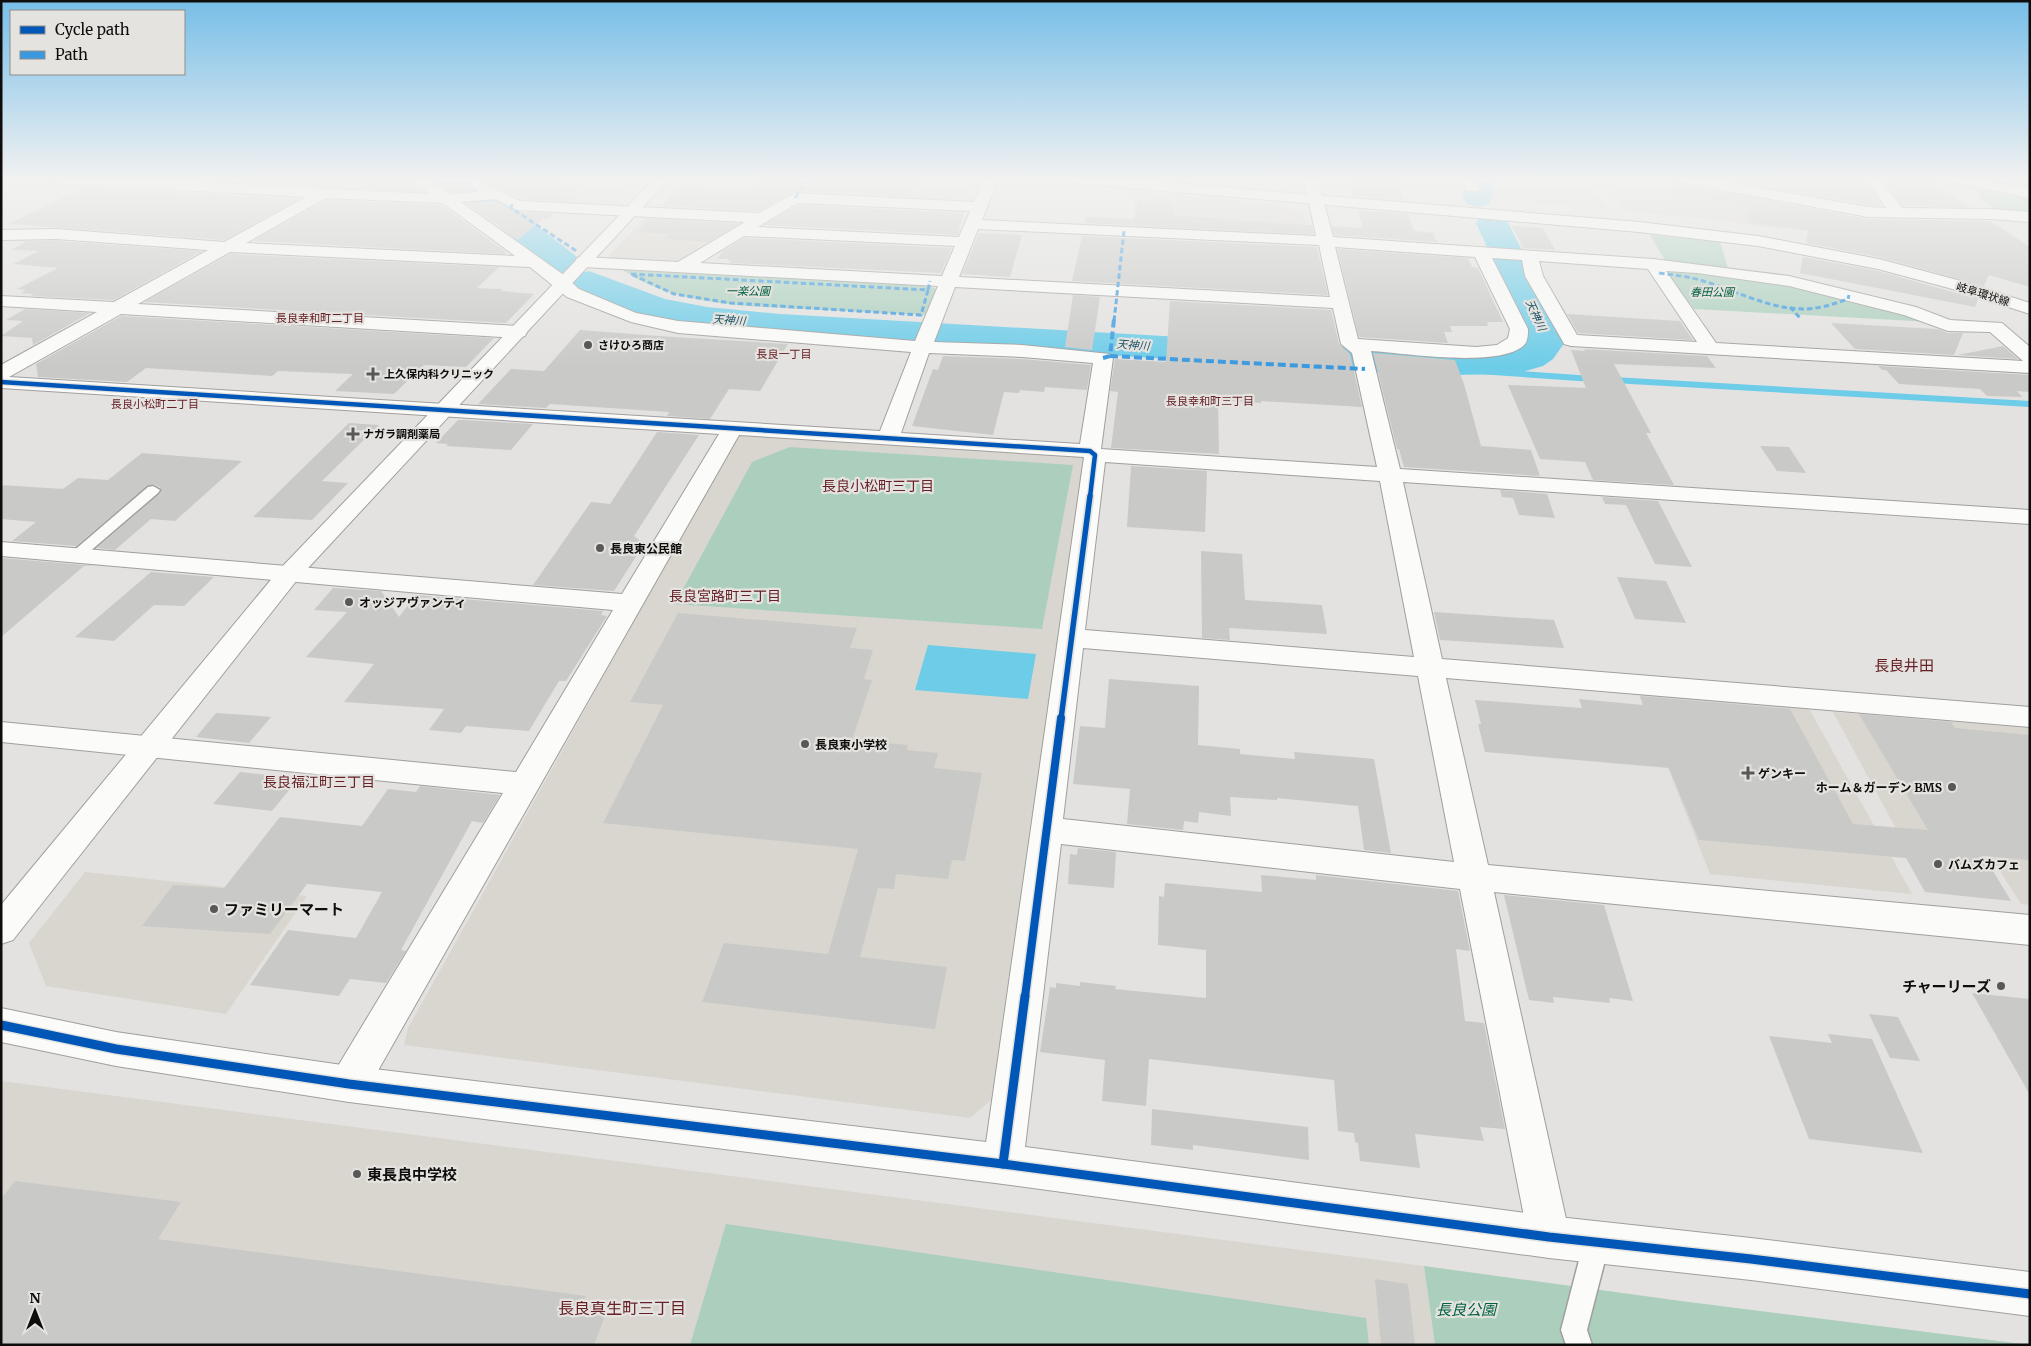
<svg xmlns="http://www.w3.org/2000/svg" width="2031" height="1346" viewBox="0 0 2031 1346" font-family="Merriweather,'Noto Sans JP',serif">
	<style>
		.built { fill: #d9d6cf }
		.green { fill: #accfbd }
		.water { fill: #6dcce8 }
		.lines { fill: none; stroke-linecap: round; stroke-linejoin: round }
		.stream { stroke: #6dcce8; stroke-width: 6 }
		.river { fill: #6dcce8; fill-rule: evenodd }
		.building { fill: #c9c9c7 }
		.service-casing { stroke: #a09f9e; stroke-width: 3 }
		.minor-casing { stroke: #a09f9e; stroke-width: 2 }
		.tertiary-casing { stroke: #a09f9e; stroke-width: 2 }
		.primary-casing { stroke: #a09f9e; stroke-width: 2 }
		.service { fill: #fbfbfa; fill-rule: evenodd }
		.minor { fill: #fbfbfa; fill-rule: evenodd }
		.tertiary { fill: #fbfbfa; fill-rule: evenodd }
		.primary { fill: #fbfbfa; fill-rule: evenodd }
		.quiet-far1 { stroke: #3a99de; stroke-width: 3; stroke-dasharray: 5.5 3; stroke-linecap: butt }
		.quiet { stroke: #3a99de; stroke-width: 4; stroke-dasharray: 8 4; stroke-linecap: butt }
		.cycleway-far3-casing { stroke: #e4e3df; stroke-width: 7 }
		.cycleway-far2-casing { stroke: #e4e3df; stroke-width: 9 }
		.cycleway-far1-casing { stroke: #e4e3df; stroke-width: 11 }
		.cycleway-casing { stroke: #e4e3df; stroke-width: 12 }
		.cycleway-far3 { stroke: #0057b8; stroke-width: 4.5 }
		.cycleway-far2 { stroke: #0057b8; stroke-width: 5.5 }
		.cycleway-far1 { stroke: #0057b8; stroke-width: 8 }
		.cycleway { stroke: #0057b8; stroke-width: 9 }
		.poi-dot { fill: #595856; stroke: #e4e3df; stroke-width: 2 }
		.labels { text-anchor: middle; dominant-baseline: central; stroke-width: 4.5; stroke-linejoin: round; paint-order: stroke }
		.far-park-label { font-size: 11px; font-style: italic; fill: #026141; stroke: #e4e3df }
		.far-street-label { font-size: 11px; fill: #0e0d0c; stroke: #e4e3df }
		.far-water-label { font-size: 11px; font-style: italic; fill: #205567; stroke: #e4e3df }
		.far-neighbourhood-label { font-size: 11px; fill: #662027; stroke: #e4e3df }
		.far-poi-label { font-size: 11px; font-weight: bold; fill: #0e0d0c; stroke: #e4e3df; text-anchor: start }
		.poi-label { font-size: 12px; font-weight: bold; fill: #0e0d0c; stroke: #e4e3df; text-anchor: start }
		.neighbourhood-label { font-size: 14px; fill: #662027; stroke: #e4e3df }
		.quarter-label { font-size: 15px; fill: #662027; stroke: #e4e3df }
		.near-poi-label { font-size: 15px; font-weight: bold; fill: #0e0d0c; stroke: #e4e3df; text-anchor: start }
		.near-park-label { font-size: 15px; font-style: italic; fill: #026141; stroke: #e4e3df }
		.near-neighbourhood-label { font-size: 16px; fill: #662027; stroke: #e4e3df }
	</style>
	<rect width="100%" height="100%" fill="#e3e2e0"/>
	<g class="built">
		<polygon points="480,179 642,179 617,205 610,207 522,202 515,200"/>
		<polygon points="894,179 980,179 972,201 965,202 883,199"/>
		<polygon points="1479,179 1587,179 1605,208 1488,199"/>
		<polygon points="1680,180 1783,199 1783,230 1719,220 1628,211 1622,208 1604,184 1689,189"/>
		<polygon points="1135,191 1282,204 1303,213 1310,234 1304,237 1133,228"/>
		<polygon points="654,216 743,220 746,223 677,263 615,260 609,256 644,218"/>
		<polygon points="738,434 1077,453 1085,460 991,1100 970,1118 404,1045 408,1028"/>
		<polygon points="1637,690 1807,705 1912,894 1710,874"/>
		<polygon points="1833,712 2030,728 2030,905 2021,904 1989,854 1906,847"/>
		<polygon points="85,872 307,896 226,1014 46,986 29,943"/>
		<polygon points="1,1081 1424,1266 1435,1345 1,1345"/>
	</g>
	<g class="green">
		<polygon points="1961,179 2030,179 2030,192"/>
		<polygon points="1967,183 2030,196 2030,213 1995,210 1980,198 1980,194"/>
		<polygon points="1650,235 1720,242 1728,268 1666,262"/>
		<path d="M621,269L929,286L936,289L925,315C884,313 843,311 802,309C741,306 674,305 621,269Z"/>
		<polygon points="1672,269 1805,288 1932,322 1694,309 1665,271"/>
		<polygon points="790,447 1073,465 1042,629 675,604 752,462"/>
		<polygon points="726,1224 1366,1318 1369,1345 690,1345"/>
		<polygon points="1424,1266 1681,1301 2030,1345 1435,1345"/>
	</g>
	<polygon class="water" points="928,645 1036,654 1028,699 915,690"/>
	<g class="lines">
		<g class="stream">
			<polyline points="1448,363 1465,370 1593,379"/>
			<polyline points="1613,380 2030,404"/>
		</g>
		<g class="river">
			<path d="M434,179H473L481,183L576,256L581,263L576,270L564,273L552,270L473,204C462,196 442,190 434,179Z"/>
			<path d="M1460,179H1490C1494,189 1495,195 1489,204L1478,207L1467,204L1463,198L1464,188Z"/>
			<path d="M1492,214L1503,216L1508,223L1564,332L1565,342L1553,359L1543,366L1515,374L1448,375L1372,372L731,331C693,327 594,313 572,281L577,274L589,271L665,299L707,307L781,314L1372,348L1448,351L1513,350L1527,343L1526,332L1476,223L1481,216Z"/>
		</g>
	</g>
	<g class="building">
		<polygon points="177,179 296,179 413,182 424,192"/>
		<polygon points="490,179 508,179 581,186 566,197 577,198 571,202 520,199 485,182"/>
		<polygon points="760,179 801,179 917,183 910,197 795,191 759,211 661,206 680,186 753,189"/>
		<polygon points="1349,179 1395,179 1403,200 1354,196"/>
		<polygon points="1670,179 1676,179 1680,184 1868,219 1990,221 2030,247 2030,287 1989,275 1984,286 1879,257 1806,243 1808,231 1747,222 1749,206 1669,193"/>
		<polygon points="1720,179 1813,181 1814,179 1866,179 1882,206 1868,205"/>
		<polygon points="1883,179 1927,179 1969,207 1903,206"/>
		<polygon points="438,184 469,185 474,190 450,192"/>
		<polygon points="85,187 299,199 224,240 9,224"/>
		<polygon points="326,200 442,205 506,252 504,254 253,241"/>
		<polygon points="495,201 517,212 554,214 547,219 542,219 518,240 466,203"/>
		<polygon points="1138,201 1174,203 1173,216 1222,218 1222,220 1312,225 1314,234 1085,223 1086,217 1135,219"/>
		<polygon points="798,205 964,213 958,235 764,225"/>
		<polygon points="1358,210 1408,214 1414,231 1433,233 1435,240 1437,240 1438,242 1334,235 1332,226 1363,228"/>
		<polygon points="650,219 739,224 708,242 677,240 665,239 670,234 637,232"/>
		<polygon points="1512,226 1543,228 1555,250 1523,248"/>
		<polygon points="979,233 1022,235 1010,277 962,274"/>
		<polygon points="1082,236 1317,247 1328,295 1072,281"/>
		<polygon points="744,238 952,248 941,273 730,263 731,261 727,261 729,259 717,259 723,251"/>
		<polygon points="27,241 56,241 202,251 114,300 30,296 34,294 21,293 26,290 17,289 58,268 13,264 39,251 11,250"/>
		<polygon points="1337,249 1468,258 1472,267 1478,268 1503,322 1487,322 1488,326 1450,326 1452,332 1444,332 1448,343 1359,337"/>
		<polygon points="230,254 499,267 477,288 502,289 501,291 534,294 506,323 144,302"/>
		<polygon points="1803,257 1878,271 1978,299 1975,307 1800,273"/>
		<polygon points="1073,295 1100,297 1092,350 1065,347"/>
		<polygon points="1170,301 1331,310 1339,344 1350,354 1362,407 1261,401 1261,403 1218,400 1219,454 1111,448 1118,392 1110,391 1115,359 1166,362"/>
		<polygon points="25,309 90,313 33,345 32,338 1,336 23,321 6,320"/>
		<polygon points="1567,314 1680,321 1693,340 1578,333"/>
		<polygon points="121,316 494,338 466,367 424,365 394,394 335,391 353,374 278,371 272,376 146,368 127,382 38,377 36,364"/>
		<polygon points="1831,323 1937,329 1948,333 1963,333 1954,355 1855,349"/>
		<polygon points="580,330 659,336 788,344 760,391 729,389 710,419 667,416 669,412 550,404 546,408 478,404 511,369 544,371"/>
		<polygon points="2003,346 2018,359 1958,355"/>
		<polygon points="1584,349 1707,356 1716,368 1614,364 1651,433 1646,433 1674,485 1593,480 1585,462 1540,459 1508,385 1586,388 1571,350 1585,351"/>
		<polygon points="1373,353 1455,360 1464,384 1481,446 1531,450 1540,476 1404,467 1399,449 1397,449"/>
		<polygon points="943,356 1022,359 1091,365 1087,390 1045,387 1044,392 1020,390 1019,393 1004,392 993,435 912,426 933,369 938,370"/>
		<polygon points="1878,366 2030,375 2030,392 2017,391 2022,397 1987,396 1980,389 1899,384 1886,370 1882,370"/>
		<polygon points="458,420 464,420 533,424 511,450 446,446 448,444 436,443"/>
		<polygon points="349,423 379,425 322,481 348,483 312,520 253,517"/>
		<polygon points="657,432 699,435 634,536 644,544 614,591 533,585 591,502 610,504"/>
		<polygon points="1760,446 1789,447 1806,473 1777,471"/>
		<polygon points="142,453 242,461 175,521 151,519 115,550 97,548 159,494 161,488 154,484 147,486 76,546 12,541 36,522 1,519 1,485 63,489 78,478 108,480"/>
		<polygon points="1131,466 1207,471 1205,532 1127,527"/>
		<polygon points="1500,490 1547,494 1555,518 1519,515 1513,498 1502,497"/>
		<polygon points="1602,497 1658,501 1692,567 1655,564 1626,505 1605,504"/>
		<polygon points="1201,551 1242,554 1245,600 1322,605 1327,634 1229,628 1230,640 1202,638"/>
		<polygon points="1,558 96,566 84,566 1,637"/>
		<polygon points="151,572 214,577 184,606 154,605 114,641 75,637"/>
		<polygon points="1617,577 1666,581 1686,623 1635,619"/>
		<polygon points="333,588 381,591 399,617 416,595 603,611 601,615 607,616 566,681 559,681 529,731 466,726 461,733 429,730 444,709 344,702 374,664 306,657 347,612 314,610"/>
		<polygon points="1434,612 1554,620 1564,648 1440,640"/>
		<polygon points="678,613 857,628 850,648 873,650 864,679 872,680 852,740 908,745 907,750 938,753 934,768 982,773 965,861 952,860 948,879 896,874 894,889 878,888 860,957 947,967 935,1029 702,1002 724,943 828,954 858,849 603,823 663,705 630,702"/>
		<polygon points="1109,679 1199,686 1198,745 1240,749 1240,754 1295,759 1294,752 1374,759 1391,853 1364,850 1358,806 1277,798 1277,800 1230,797 1231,816 1199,812 1198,823 1184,821 1183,830 1127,824 1130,789 1073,784 1080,726 1105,728"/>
		<polygon points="1640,696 1790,709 1853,824 1928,830 1859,714 1951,722 1955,728 2030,735 2030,860 1984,856 2011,901 1925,892 1906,858 1699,840 1669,768 1485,752 1478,724 1481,724 1475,700 1582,708 1579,699 1643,705"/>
		<polygon points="216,713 247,715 271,717 249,743 196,737"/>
		<polygon points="240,772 299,778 272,811 213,804"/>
		<polygon points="420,786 500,795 483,823 472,821 401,950 406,951 386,983 350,979 339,996 250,985 288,930 356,938 382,892 307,884 270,934 142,926 173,885 224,888 280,817 362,826 388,789 416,792"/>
		<polygon points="1078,848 1116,852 1114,888 1068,884 1070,854 1077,855"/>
		<polygon points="1261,875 1316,880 1316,875 1458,891 1470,951 1456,949 1465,1021 1484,1023 1505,1129 1480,1127 1484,1141 1415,1134 1420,1168 1360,1161 1358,1143 1355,1142 1354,1133 1338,1131 1334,1080 1149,1059 1146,1106 1102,1101 1105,1060 1040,1052 1050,987 1056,988 1056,983 1080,986 1080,982 1116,986 1115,989 1206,998 1206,950 1158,945 1159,896 1164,897 1165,883 1262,892"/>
		<polygon points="1504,895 1604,905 1633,1001 1609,998 1610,1003 1553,997 1554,1003 1529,1000"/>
		<polygon points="1972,993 2030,999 2030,1095"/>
		<polygon points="1869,1014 1898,1017 1920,1061 1890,1058"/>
		<polygon points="1828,1034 1872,1039 1923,1153 1809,1139 1769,1036 1832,1043"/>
		<polygon points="1152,1109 1308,1127 1309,1160 1193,1145 1193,1150 1151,1145"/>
		<polygon points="15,1181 181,1202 158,1239 586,1296 582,1304 608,1308 594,1345 1,1345 1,1199"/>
		<polygon points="1375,1279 1408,1284 1415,1345 1381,1345"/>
	</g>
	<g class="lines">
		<defs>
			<g id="service">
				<polygon points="153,486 160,490 158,493 81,559 71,559 69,556 71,553 148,487"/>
				<polygon points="1597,1228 1606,1232 1610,1241 1587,1330 1592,1345 1566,1345 1561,1330 1584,1241 1588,1232"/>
			</g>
			<g id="minor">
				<path d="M48,179H140L430,194L412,179H428L449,194L479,192L471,185L473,182L478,181L520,201L759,213L795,193L974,202L984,179H998L982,220L1316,236L1304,179H1318L1333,237L1653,259L1789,276L1916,307L1950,320L2002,323L2030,347V373L1571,346L1564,344L1562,340L1525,276L1522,260L1492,258L1528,329C1528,334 1528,340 1525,344C1503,369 1403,353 1371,351L1400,469L2030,510V524L1403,482L1442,659L2030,707V727L1446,678L1488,865L2030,915V945L1494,892L1570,1237L1564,1252L1549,1258L1534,1252L1528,1237L1460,889L1061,844L1023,1164L1017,1178L1003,1184L989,1178L983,1164L1084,457L739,435L363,1097L349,1102L335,1097L330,1084L335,1071L503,793L1,742V722L516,772L613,610L1,556V542L622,594L719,434L1,388V365L97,312L1,306V296L114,302L208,250L56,239L1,240V230L56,229L224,242L306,197L55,183L50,182ZM326,198L443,203L515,256L246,243ZM495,199L517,210L745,222L678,262L583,257L577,258L575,262L577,266L583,267L938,286L915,341L678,321L636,313L579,289L561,273L461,202ZM798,203L970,211L959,237L758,227ZM978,229L1319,245L1330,297L959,277ZM744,236L955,246L942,276L700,263ZM1335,247L1475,257L1510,329L1508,338L1497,345L1476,347L1358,339ZM230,252L530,267L567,297L631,322L678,333L911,352L880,431L9,377L121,314L518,338L525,336L527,332L525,328L518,326L138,304ZM1539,261L1648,269L1697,342L1577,335L1543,276ZM1666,271L1697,273L1789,286L1904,315L1948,331L1990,332L2023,361L1716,343ZM955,287L1333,308L1341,344L1352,353L1377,467L1101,449L1113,358L1110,354L1022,345L934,342ZM929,353L1022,357L1093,363L1080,444L901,433ZM1105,462L1380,481L1414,657L1085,630ZM1083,648L1418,676L1454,862L1063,819Z"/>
				<polygon points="1460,179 1474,179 1479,188 1477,191 1467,191"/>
				<polygon points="1678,179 1709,179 1868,207 1886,208 1867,180 1881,179 1902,208 1991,209 2030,212 2030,222 1991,219 1868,217 1685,183 1680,182"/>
				<polygon points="1951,179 1979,179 2030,189 2030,198 1958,183 1953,182"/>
			</g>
			<g id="tertiary">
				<polygon points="654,179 669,179 297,580 13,940 1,944 1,905 279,570"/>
				<polygon points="1,1008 116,1032 349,1066 1003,1144 1549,1216 1751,1238 2030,1272 2030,1316 1751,1280 1549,1258 1003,1184 349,1102 116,1066 1,1042"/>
			</g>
			<polygon id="primary" points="1066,179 1125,179 1639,222 1758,236 1879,259 1961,281 2030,303 2030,314 1949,288 1878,269 1758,246 1639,232 1073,183 1068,182"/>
		</defs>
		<use href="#service" class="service-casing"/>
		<use href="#minor" class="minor-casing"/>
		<use href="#tertiary" class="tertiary-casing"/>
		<use href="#primary" class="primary-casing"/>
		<use href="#service" class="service"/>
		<use href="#minor" class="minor"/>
		<use href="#tertiary" class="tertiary"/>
		<use href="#primary" class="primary"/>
		<g class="quiet-far1">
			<polyline points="795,198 808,179"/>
			<polyline points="512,204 511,208 578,252"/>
			<path d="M1659,273C1673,275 1686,276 1700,280C1735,290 1770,310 1807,309C1822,308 1834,304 1848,299L1849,295"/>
			<polygon points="631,274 928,290 921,315 731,303 674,294"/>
			<polyline points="928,290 930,281"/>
			<polyline points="1790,307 1800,318"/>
			<polyline points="1114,321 1124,231"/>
		</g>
		<g class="quiet">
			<polyline points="1110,356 1365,369"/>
			<polyline points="1103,358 1110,356 1114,319"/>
		</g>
		<defs>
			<polyline id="cycleway-far3" points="1,382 1090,451 1095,455 1090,497"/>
			<polyline id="cycleway-far2" points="1061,719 1090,496"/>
			<polyline id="cycleway-far1" points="1025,997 1061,718"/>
			<g id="cycleway">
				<polyline points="1,1025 116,1049 349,1084 1003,1164 1549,1237 1751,1259 2030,1294"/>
				<polyline points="1003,1164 1025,996"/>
			</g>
		</defs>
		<use href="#cycleway-far3" class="cycleway-far3-casing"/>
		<use href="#cycleway-far2" class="cycleway-far2-casing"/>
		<use href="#cycleway-far1" class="cycleway-far1-casing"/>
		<use href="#cycleway" class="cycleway-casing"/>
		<use href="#cycleway-far3" class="cycleway-far3"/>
		<use href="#cycleway-far2" class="cycleway-far2"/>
		<use href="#cycleway-far1" class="cycleway-far1"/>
		<use href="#cycleway" class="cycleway"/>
	</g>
	<linearGradient id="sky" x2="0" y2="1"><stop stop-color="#77bee8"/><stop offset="0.49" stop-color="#f2f2f1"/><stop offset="1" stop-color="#f2f2f1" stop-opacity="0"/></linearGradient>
	<rect width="2031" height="367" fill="url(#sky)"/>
	<g class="poi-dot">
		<circle cx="588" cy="345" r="5"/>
		<path d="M370.5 366.5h5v5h5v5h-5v5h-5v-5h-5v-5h5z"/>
		<path d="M350.5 426.5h5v5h5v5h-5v5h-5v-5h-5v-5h5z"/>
		<circle cx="600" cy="548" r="5"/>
		<circle cx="349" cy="602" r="5"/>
		<circle cx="805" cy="744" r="5"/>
		<path d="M1745.5 765.5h5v5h5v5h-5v5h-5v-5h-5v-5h5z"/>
		<circle cx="1952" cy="787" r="5"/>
		<circle cx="1938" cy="864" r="5"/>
		<circle cx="214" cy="909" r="5"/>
		<circle cx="2001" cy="986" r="5"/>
		<circle cx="357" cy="1174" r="5"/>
	</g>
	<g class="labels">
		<g class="far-park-label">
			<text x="748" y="291">一楽公園</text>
			<text x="1712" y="292">春田公園</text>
		</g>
		<g class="far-street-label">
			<text transform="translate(1983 294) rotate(17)">岐阜環状線</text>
		</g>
		<g class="far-water-label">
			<text transform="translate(1536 315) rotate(65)">天神川</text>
			<text transform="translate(729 320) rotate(4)">天神川</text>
			<text transform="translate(1133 345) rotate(4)">天神川</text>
		</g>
		<g class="far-neighbourhood-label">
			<text x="320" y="318">長良幸和町二丁目</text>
			<text x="784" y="354">長良一丁目</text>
			<text x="1210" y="401">長良幸和町三丁目</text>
			<text x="155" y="404">長良小松町二丁目</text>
		</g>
		<g class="far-poi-label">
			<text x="598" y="345">さけひろ商店</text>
			<text x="384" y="374">上久保内科クリニック</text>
			<text x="363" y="434">ナガラ調剤薬局</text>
		</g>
		<g class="poi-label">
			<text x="610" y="548">長良東公民館</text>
			<text x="359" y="602">オッジアヴァンティ</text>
			<text x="815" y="744">長良東小学校</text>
			<text x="1758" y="773">ゲンキー</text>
			<text x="1942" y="787" text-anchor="end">ホーム＆ガーデン BMS</text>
			<text x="1948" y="864">バムズカフェ</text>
		</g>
		<g class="neighbourhood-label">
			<text x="878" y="486">長良小松町三丁目</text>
			<text x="725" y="596">長良宮路町三丁目</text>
			<text x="319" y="782">長良福江町三丁目</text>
		</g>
		<g class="quarter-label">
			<text x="1904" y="665">長良井田</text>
		</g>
		<g class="near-poi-label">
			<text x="224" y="909">ファミリーマート</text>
			<text x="1991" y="986" text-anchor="end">チャーリーズ</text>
			<text x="367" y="1174">東長良中学校</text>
		</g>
		<g class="near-park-label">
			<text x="1466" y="1309">長良公園</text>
		</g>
		<g class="near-neighbourhood-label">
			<text x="622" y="1308">長良真生町三丁目</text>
		</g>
	</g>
	<rect width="2031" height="1346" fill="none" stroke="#0e0d0c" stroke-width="5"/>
	<rect x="10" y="10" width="175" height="65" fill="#e4e3df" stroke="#8e8d8b"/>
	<rect x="20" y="26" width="25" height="8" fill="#0057b8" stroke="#8e8d8b"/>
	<text x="55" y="35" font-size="15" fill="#0e0d0c">Cycle path</text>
	<rect x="20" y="51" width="25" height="8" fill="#3a99de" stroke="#8e8d8b"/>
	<text x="55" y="60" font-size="15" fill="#0e0d0c">Path</text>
	<g transform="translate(35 1311)" stroke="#e4e3df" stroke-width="4" paint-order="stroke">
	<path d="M0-4L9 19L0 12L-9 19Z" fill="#0e0d0c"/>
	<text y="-8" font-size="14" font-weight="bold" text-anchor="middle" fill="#0e0d0c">N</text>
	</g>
</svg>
